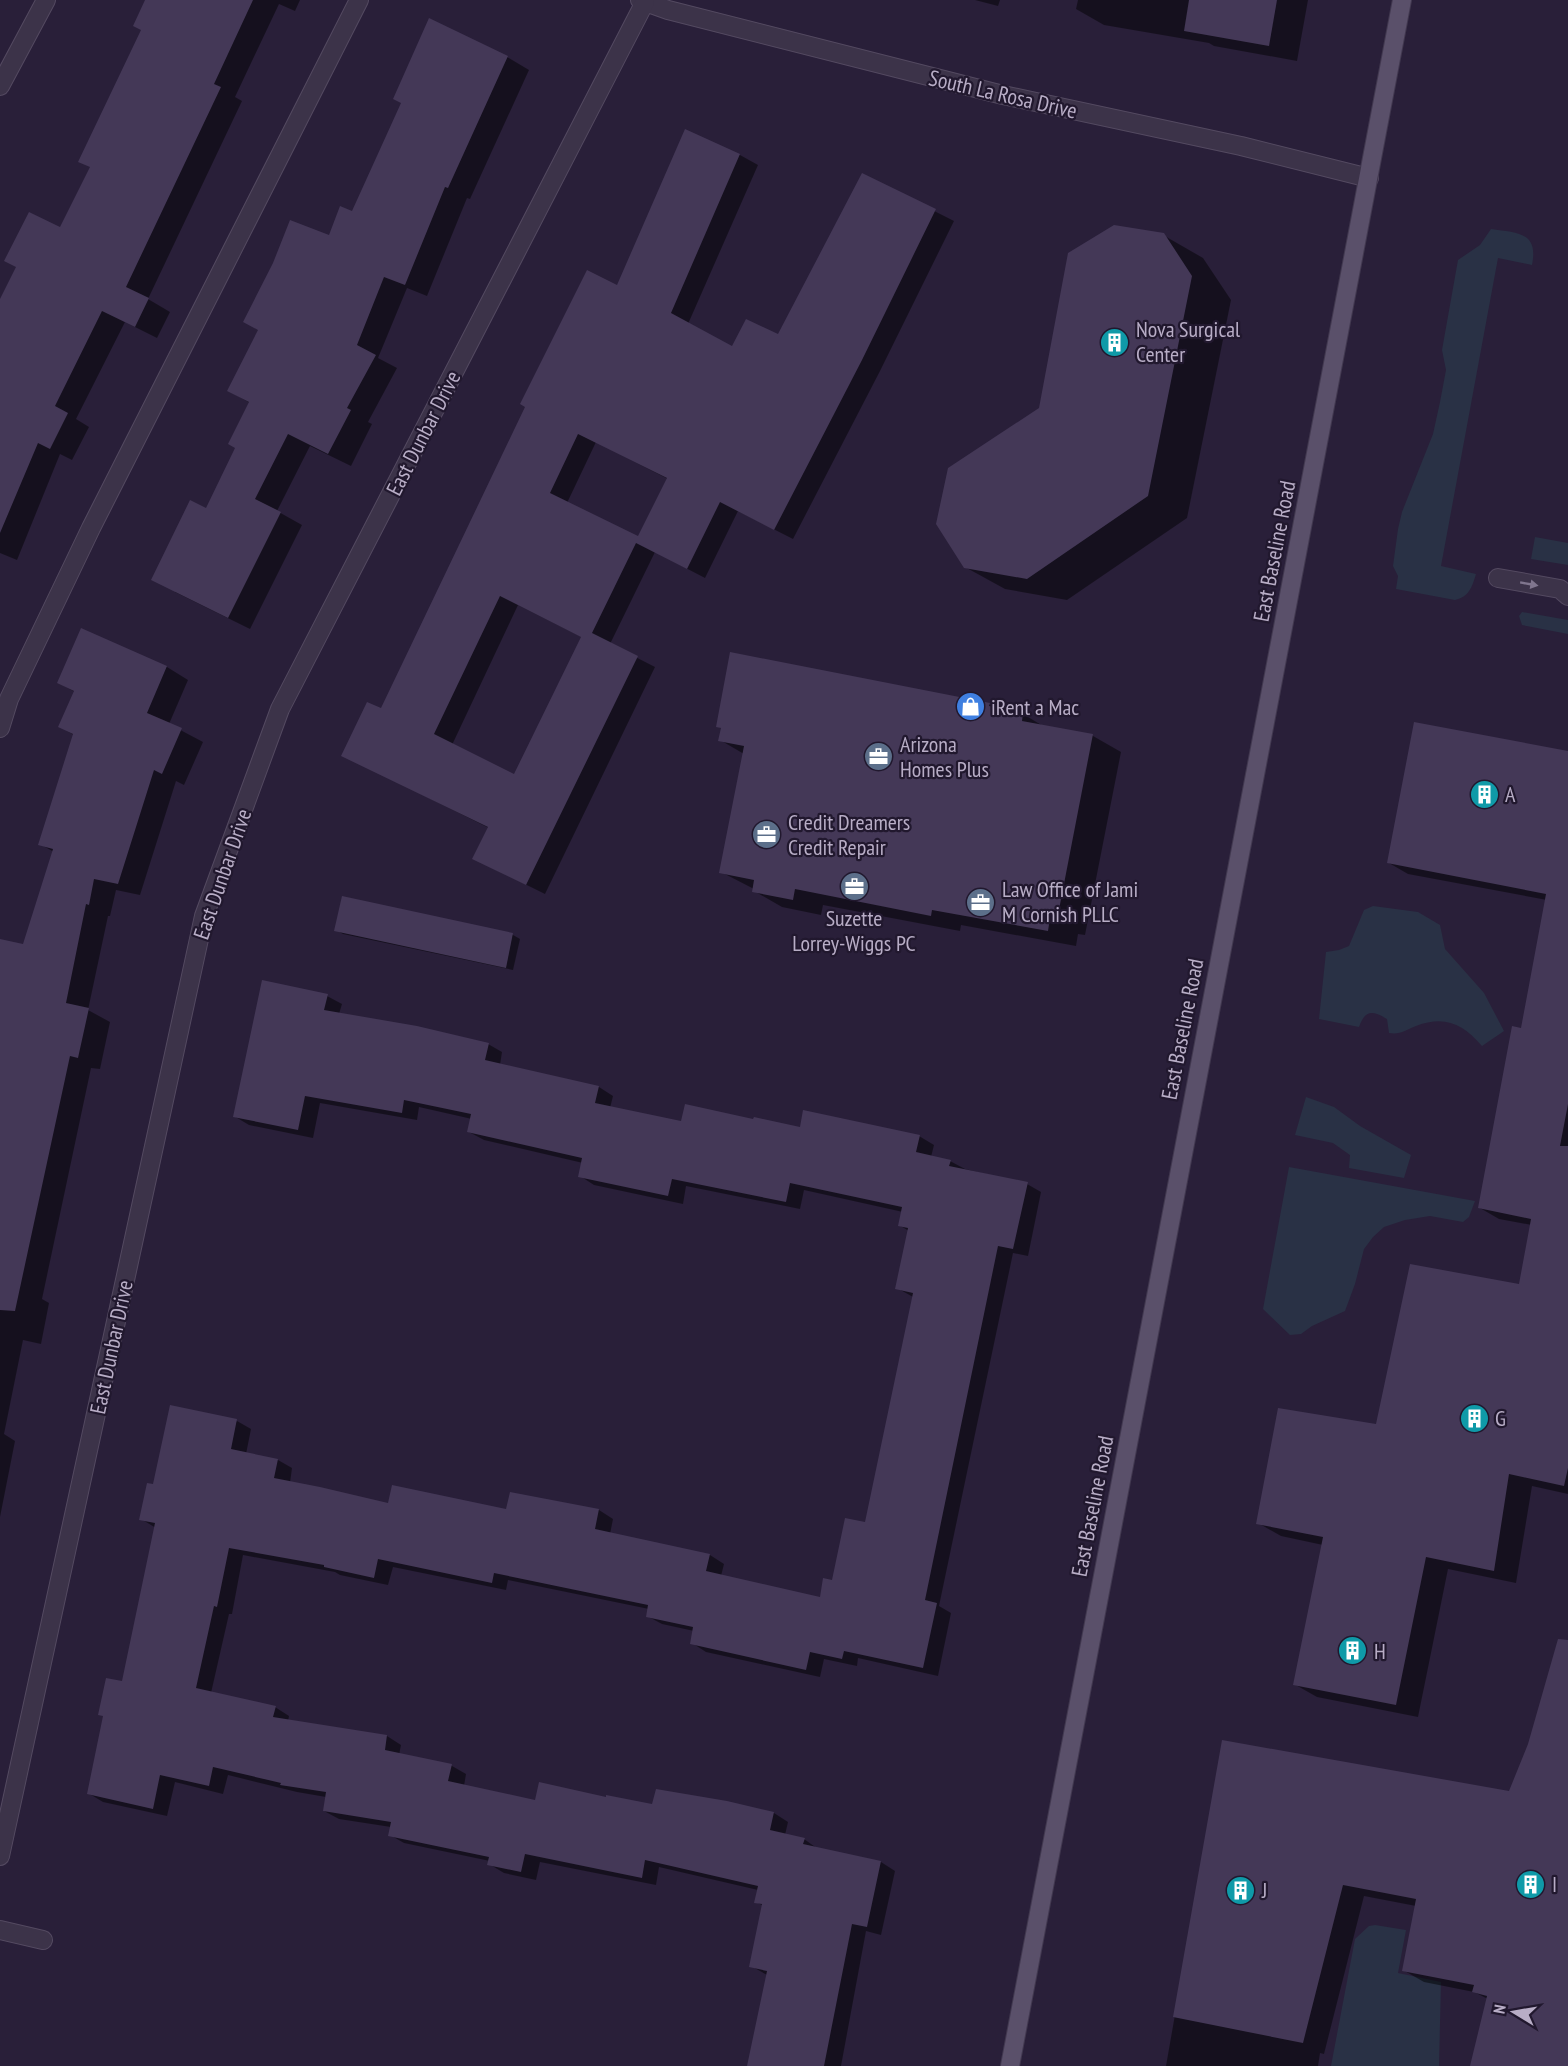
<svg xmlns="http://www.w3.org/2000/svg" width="1568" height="2066" viewBox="0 0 1568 2066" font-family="'PT Sans Narrow',sans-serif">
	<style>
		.green { fill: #293145 }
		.shadow { fill: #0007; fill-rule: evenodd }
		.building { fill: #443857; fill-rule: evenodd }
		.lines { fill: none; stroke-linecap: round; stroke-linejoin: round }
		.minor-casing { stroke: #544a61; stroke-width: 20 }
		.major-casing { stroke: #423950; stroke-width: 20 }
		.minor { stroke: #3c3349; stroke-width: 18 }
		.major { stroke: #5a506a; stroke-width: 18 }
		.oneway { fill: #80768e }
		.labels { text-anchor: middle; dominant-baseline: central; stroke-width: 4.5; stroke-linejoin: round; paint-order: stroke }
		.street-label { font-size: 22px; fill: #b8adc6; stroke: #21182e }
		.poi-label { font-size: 22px; fill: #b8adc6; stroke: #21182e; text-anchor: start }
	</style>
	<rect width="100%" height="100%" fill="#291f39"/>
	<g class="green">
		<path d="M1491,229C1516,233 1539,231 1532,265L1498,258L1441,566L1476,574C1472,587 1469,597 1455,600L1396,589L1398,576L1393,566L1398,529L1402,512L1433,434L1440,402L1446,370L1442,350L1458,260L1480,245Z"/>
		<polygon points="1535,537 1568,543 1568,565 1531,559"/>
		<polygon points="1522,612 1568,620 1568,634 1522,625 1519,616"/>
		<path d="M1373,906L1418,912L1440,925L1445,949L1484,993L1504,1031L1482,1046C1463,1024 1445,1015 1416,1026C1406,1030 1400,1035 1389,1033L1387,1019C1372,1010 1365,1010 1359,1027L1319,1019L1326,952L1339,950L1349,946L1364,910Z"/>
		<polygon points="1306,1097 1334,1107 1360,1126 1411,1155 1404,1178 1349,1168 1350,1155 1333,1143 1295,1135"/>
		<polygon points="1289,1167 1475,1201 1469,1217 1463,1222 1430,1216 1405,1220 1384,1227 1373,1237 1364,1249 1355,1284 1345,1311 1312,1326 1301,1334 1290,1335 1263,1309"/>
		<polygon points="1375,1925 1406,1930 1398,1973 1441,1982 1439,2066 1331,2066 1355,1939 1369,1926"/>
	</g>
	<g class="shadow">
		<polygon points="147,0 300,0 295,11 279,4 235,97 242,101 148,299 170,312 157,338 125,322 76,419 89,427 72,460 60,454 17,560 0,553 0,302 61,229 91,167 143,30"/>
		<polygon points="975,0 1000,0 998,6"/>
		<polygon points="1078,0 1308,0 1297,61 1214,46 1209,43 1104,25 1076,9"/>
		<polygon points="507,57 529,70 470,199 467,198 427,296 407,288 378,358 397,368 368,422 372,424 351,466 310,446 277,511 302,525 250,629 175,592 207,510 237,448 250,403 229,391 329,237"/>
		<path d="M685,131L740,155L758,165L688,324L733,348L779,336L863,175L954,221L880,371L793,539L738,511L705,578L655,552L610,644L655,667L545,894L474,859L489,828L343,755L381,710L618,287ZM596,442L668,479L638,538L567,503ZM518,605L582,637L515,776L452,745Z"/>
		<polygon points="1163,235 1203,258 1231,300 1187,518 1067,600 1005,589 965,567 1041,409"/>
		<polygon points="82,630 167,667 188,680 169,724 203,742 184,785 176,781 140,895 116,890 110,916 108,916 88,1010 110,1022 100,1069 91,1068 42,1299 49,1303 41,1344 23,1340 4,1434 15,1441 0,1517 0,941 24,946 54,852 40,844 74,735 60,727 75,692 59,683"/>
		<polygon points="989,704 999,710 1023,714 1043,726 1093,736 1121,752 1085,935 1078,934 1076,946 961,925 960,931 823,905 821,915 782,907 754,891 754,889 721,872 744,754 720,740 722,729 718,726"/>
		<polygon points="1568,753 1568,1211 1564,1231 1499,1219 1480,1208 1522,1030 1547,900 1408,874 1389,863"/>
		<polygon points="343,898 513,935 520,939 513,970 343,934 336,930"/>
		<polygon points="327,996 342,1004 339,1014 488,1044 502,1052 500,1065 599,1087 613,1096 610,1108 682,1123 919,1136 934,1145 931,1157 950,1161 965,1169 1027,1184 1041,1192 1028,1256 1013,1253 939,1606 951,1613 938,1676 858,1658 857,1666 824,1659 820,1677 706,1652 692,1643 694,1631 662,1624 647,1616 649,1609 508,1580 506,1590 393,1567 388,1585 340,1575 335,1572 243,1555 232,1614 229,1614 211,1693 275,1707 289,1716 288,1721 387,1736 401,1745 399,1755 452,1766 466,1774 464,1786 537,1802 607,1799 654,1806 727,1803 774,1813 788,1822 785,1835 804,1839 818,1849 881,1862 895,1871 881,1935 866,1931 841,2066 748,2066 767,1975 751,1966 764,1906 756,1902 758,1890 659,1867 656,1885 540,1862 536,1880 504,1873 489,1864 490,1861 404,1843 390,1835 391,1827 339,1819 324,1811 326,1797 297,1792 228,1775 223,1794 175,1782 167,1816 103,1802 88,1793 123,1683 156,1528 141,1519 154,1485 237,1421 251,1429 246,1454 278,1460 292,1468 290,1483 389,1505 507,1511 599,1510 613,1519 610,1534 710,1555 724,1564 721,1576 821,1599 833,1582 866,1524 913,1297 897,1288 909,1231 899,1225 903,1212 804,1190 800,1209 686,1186 683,1204 594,1185 580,1176 583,1163 484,1140 469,1132 472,1119 419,1107 417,1120 320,1103 313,1138 249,1125 234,1116"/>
		<polygon points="1568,1273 1568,1494 1532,1486 1516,1583 1448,1569 1418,1717 1317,1697 1294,1684 1323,1545 1281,1536 1258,1523 1377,1426 1520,1286"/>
		<polygon points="1568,1683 1568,2066 1471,2066 1488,1999 1474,1992 1424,1982 1403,1970 1416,1906 1364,1896 1324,2054 1320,2053 1318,2066 1166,2066 1223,1741 1510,1793"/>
	</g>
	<g class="building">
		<polygon points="145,0 253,0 214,84 221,87 126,287 149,298 135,327 102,311 55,406 68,413 50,449 38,443 0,533 0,299 16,267 4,261 29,212 60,227 90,167 78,162 141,30 133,26"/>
		<polygon points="1189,0 1277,0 1269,46 1184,31"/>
		<polygon points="429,18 508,56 448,188 445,187 405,285 384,277 357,345 376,355 347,408 351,410 328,454 288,434 255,499 281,512 228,618 151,580 190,500 206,508 235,448 228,444 249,402 227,391 258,330 243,322 273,263 290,220 329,235 340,206 352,211 401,103 393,99"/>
		<path d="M685,129L740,154L671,313L732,346L746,319L778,334L862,173L936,209L862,360L774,530L720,502L687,569L636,543L592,633L638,656L526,885L472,859L488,827L341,756L367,702L381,708L525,407L520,404L587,270L617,285ZM578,434L667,478L638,536L550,493ZM500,596L581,637L514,774L434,734Z"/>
		<polygon points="1114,225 1164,233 1192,276 1148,496 1027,579 964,568 936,524 948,468 1039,408 1068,253"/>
		<polygon points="81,628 167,666 147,713 182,728 162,774 154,770 118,884 94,879 89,905 86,904 66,1003 89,1008 78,1058 70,1056 15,1311 0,1310 0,939 23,944 53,849 38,845 73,734 58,727 74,691 57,683"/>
		<polygon points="730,652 990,703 989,706 1023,713 1022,721 1093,734 1057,920 1050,918 1048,931 932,910 931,916 795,889 793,900 752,892 754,880 719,873 744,746 718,741 721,728 716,727"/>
		<polygon points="1414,722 1568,751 1568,1104 1560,1146 1568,1146 1568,1468 1564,1486 1509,1474 1494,1571 1426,1557 1396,1705 1293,1685 1323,1537 1256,1524 1278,1408 1376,1424 1410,1264 1519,1284 1531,1219 1478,1208 1512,1026 1521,1028 1546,894 1387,863"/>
		<polygon points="342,896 513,933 506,968 334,931"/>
		<polygon points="262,980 328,994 324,1010 417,1026 489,1043 485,1060 599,1086 595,1103 681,1121 685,1104 753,1119 754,1117 800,1127 803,1110 920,1135 916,1152 951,1160 949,1166 1028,1182 1013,1249 998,1246 925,1600 937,1603 923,1668 844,1651 842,1659 810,1652 806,1670 690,1644 693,1627 646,1617 648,1605 494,1573 492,1583 378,1559 374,1578 324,1567 324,1565 229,1548 217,1607 214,1606 196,1688 276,1706 273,1717 387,1735 385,1750 452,1764 448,1781 535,1800 539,1782 606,1797 606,1795 652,1804 656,1789 727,1801 774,1812 770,1830 805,1838 803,1844 881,1861 867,1927 852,1924 824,2066 747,2066 767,1971 749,1967 762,1904 754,1903 758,1886 645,1860 642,1878 525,1854 521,1872 487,1865 489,1857 388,1836 391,1822 323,1811 326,1792 280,1785 281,1783 213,1767 209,1786 160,1775 153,1809 87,1794 103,1716 98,1715 106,1678 122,1681 155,1523 139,1520 147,1483 153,1484 170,1405 237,1419 231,1449 278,1459 274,1478 320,1487 388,1503 392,1485 506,1509 510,1492 599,1509 595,1529 710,1554 706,1571 820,1597 823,1578 832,1580 845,1518 865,1522 913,1293 895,1289 908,1228 898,1226 902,1207 790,1183 786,1202 672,1179 668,1196 578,1177 582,1158 467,1132 471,1114 404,1100 402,1113 305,1096 298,1130 233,1117"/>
		<polygon points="1558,1639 1568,1640 1568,2066 1470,2066 1487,1996 1472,1992 1474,1985 1402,1971 1416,1899 1343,1885 1303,2043 1173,2017 1222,1740 1509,1791 1528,1744"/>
	</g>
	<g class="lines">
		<defs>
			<g id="minor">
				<polyline points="640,0 668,10 1003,95 1241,146 1369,178"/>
				<polyline points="0,86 46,0"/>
				<polyline points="1498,578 1560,589 1568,596"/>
				<polyline points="0,728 9,699 91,528 359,0"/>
				<polyline points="0,1856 204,916 280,709 645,2"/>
				<polyline points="0,1930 43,1940"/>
			</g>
			<polyline id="major" points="1010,2066 1402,0"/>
		</defs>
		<use href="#minor" class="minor-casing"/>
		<use href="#major" class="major-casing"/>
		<use href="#minor" class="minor"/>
		<use href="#major" class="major"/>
	</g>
	<defs><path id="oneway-solid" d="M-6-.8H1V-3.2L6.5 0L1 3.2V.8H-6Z" transform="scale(1.5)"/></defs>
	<use class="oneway" href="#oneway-solid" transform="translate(1529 584) rotate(10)"/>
	<defs>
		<symbol id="building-disc" viewBox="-11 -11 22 22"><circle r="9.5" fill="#0f9aa8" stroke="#21182e"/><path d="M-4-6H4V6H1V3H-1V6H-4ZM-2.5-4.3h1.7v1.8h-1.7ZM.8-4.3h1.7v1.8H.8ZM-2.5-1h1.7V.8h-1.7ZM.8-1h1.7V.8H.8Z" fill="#fff"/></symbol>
		<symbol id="shop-disc" viewBox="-11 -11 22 22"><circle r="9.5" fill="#3f7fe0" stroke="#21182e"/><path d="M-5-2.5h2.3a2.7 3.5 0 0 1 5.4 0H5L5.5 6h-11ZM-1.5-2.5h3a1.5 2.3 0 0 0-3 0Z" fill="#fff"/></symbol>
		<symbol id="office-disc" viewBox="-11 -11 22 22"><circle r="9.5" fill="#5c6f8a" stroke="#21182e"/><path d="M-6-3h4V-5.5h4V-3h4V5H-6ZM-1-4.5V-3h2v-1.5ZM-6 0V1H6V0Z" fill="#fff"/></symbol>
	</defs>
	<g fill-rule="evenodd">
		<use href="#building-disc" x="1098" y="326" width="33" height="33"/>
		<use href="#shop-disc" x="954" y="690" width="33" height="33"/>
		<use href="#office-disc" x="862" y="740" width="33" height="33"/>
		<use href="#building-disc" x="1468" y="778" width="33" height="33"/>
		<use href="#office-disc" x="750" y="818" width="33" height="33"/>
		<use href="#office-disc" x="838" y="870" width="33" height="33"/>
		<use href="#office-disc" x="964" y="886" width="33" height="33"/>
		<use href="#building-disc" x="1458" y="1402" width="33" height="33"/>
		<use href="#building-disc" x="1336" y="1634" width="33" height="33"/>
		<use href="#building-disc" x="1514" y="1868" width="33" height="33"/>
		<use href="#building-disc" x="1224" y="1874" width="33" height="33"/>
	</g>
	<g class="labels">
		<g class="street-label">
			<text transform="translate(1003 94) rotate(13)">South La Rosa Drive</text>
			<text transform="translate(423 433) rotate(-63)">East Dunbar Drive</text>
			<text transform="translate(1274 551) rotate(-79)">East Baseline Road</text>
			<text transform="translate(222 874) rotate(-71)">East Dunbar Drive</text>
			<text transform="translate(1182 1029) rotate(-79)">East Baseline Road</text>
			<text transform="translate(111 1347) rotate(-78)">East Dunbar Drive</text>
			<text transform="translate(1092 1506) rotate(-79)">East Baseline Road</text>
		</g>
		<g class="poi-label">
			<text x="1136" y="329">Nova Surgical<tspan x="1136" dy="25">Center</tspan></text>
			<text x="991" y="707">iRent a Mac</text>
			<text x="900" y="744">Arizona<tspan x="900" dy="25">Homes Plus</tspan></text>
			<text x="1505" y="794">A</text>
			<text x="788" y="822">Credit Dreamers<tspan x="788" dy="25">Credit Repair</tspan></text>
			<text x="1002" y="889">Law Office of Jami<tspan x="1002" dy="25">M Cornish PLLC</tspan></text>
			<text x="854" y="918" text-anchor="middle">Suzette<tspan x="854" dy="25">Lorrey-Wiggs PC</tspan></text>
			<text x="1495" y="1418">G</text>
			<text x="1374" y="1651">H</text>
			<text x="1552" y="1884">I</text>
			<text x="1262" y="1890">J</text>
		</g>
	</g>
	<g transform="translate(1514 2012) rotate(281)" stroke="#21182e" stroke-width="4.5" paint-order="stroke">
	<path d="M0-4.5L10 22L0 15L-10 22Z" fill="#b8adc6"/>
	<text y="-9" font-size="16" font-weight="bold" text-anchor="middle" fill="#b8adc6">N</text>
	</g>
</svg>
